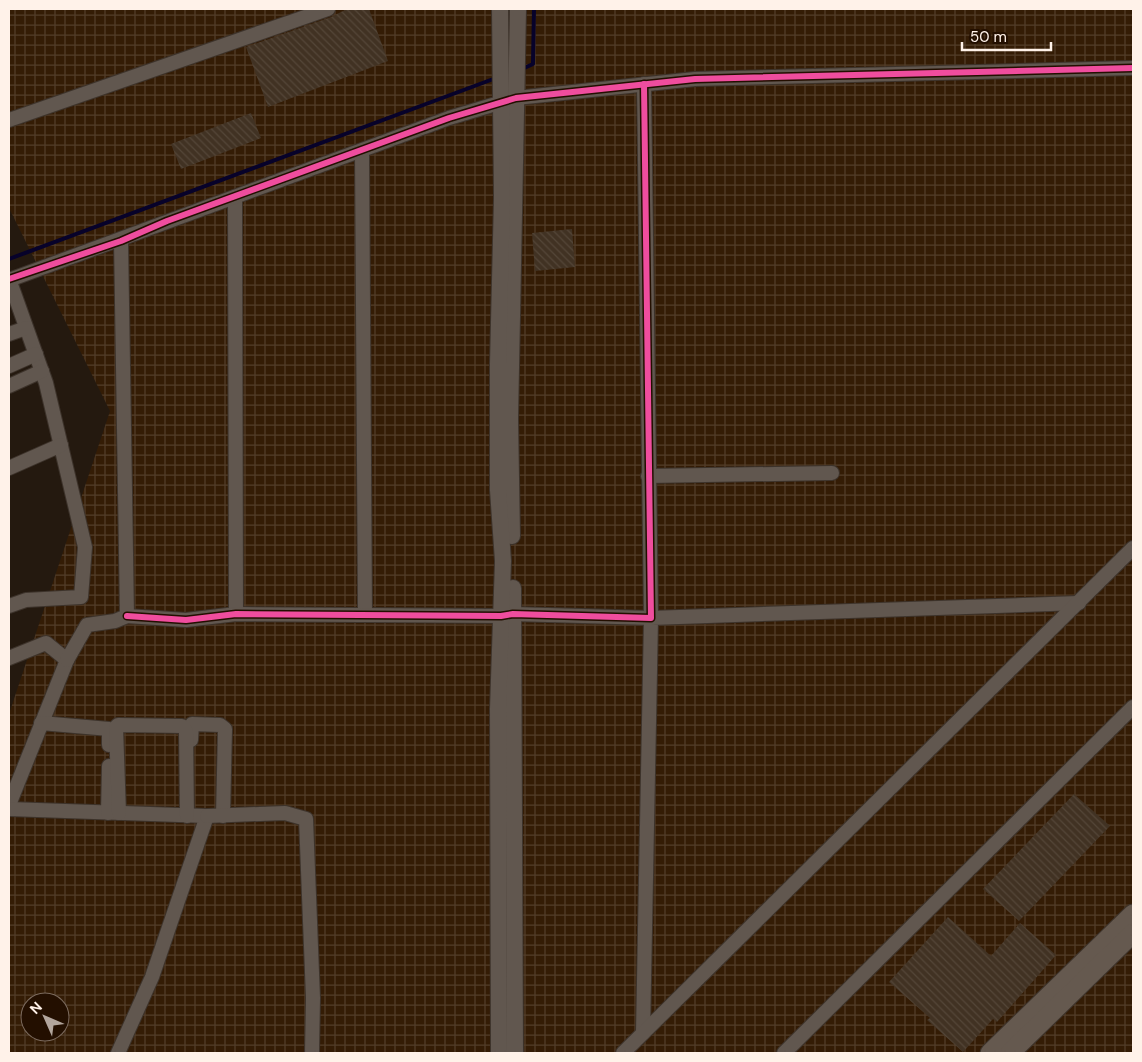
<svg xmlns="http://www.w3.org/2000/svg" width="1142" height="1062" viewBox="0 0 1142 1062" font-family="'DM Sans',sans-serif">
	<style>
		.industrial { fill: url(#industrial-grid); fill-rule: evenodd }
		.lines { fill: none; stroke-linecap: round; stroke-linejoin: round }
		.stream { stroke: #07022a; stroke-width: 4 }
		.building { fill: url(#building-back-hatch) }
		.minor-casing { stroke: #3d332b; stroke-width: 16 }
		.tertiary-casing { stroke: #3d332b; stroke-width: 18 }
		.secondary-casing { stroke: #3d332b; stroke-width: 21 }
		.minor { stroke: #61574f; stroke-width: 14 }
		.tertiary { stroke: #61574f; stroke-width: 16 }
		.secondary { stroke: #65594f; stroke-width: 19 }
		.cycleway-casing { stroke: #230f00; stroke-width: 9 }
		.cycleway { stroke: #ef4d9e; stroke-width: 6 }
	</style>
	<defs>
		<pattern id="industrial-grid" width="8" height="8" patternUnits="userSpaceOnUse" patternTransform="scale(1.25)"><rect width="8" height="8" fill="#341c05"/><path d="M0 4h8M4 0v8" fill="none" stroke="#523d29"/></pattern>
		<pattern id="building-back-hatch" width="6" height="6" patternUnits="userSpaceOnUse" patternTransform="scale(1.25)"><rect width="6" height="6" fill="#413223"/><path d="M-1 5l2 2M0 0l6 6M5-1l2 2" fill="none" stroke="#544638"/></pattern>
	</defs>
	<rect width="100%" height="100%" fill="#24190f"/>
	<path class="industrial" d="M9,9H1133V1053H9V714L110,411L9,208ZM30,1002H60V1032H30Z"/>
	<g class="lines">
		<g class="stream">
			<polyline points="522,69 533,64 534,9"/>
			<polyline points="9,259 496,78"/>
		</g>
	</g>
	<g class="building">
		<polygon points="347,9 369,9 388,61 268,107 246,47 331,17"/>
		<polygon points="251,113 261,138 181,169 171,144"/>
		<polygon points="572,229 575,267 535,271 532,233"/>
		<polygon points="1074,794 1110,826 1019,921 983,889"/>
		<polygon points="948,917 991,956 1020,923 1056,955 997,1022 993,1019 963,1052 927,1020 930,1018 889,982"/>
	</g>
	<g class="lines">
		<defs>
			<g id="minor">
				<polyline points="9,120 328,9"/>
				<polyline points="362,151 365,615"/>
				<polyline points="235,197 236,614"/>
				<polyline points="9,279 46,383 85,547 81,597 26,600 9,606"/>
				<polyline points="9,280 449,118 516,98 695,79 1133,68"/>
				<polyline points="9,334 26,328"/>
				<polyline points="9,366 36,354"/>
				<polyline points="9,386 42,371"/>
				<polyline points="9,468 61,445"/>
				<polyline points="648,476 832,473"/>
				<polyline points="513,614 651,618 644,84"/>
				<polyline points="127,616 186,620 236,614 501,616"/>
				<polyline points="9,658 46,643 67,660 9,805"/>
				<polyline points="67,660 87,625 115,621 127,616 121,241"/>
				<polyline points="41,723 109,729 109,745"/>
				<polyline points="191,740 192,724 220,725 225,729 223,816"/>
				<polyline points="9,809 207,816 152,977 118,1053"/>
				<polyline points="108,813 109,766"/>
				<polyline points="119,813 116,727 118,725 182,726 186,731 187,816"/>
				<polyline points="207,816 285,813 306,819 313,998 312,1053"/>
				<polyline points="643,1033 651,618 1079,603"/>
				<polyline points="623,1053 1133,548"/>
				<polyline points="784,1053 1133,707"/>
			</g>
			<g id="tertiary">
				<polyline points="512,536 510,419 518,9"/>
				<polyline points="513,588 515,1053"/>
				<polyline points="499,1053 498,709 503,561 498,490 498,364 502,198 500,9"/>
			</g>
			<g id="secondary">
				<polyline points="990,1053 1133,914"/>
				<polyline points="1010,1053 1133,933"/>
			</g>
		</defs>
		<use href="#minor" class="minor-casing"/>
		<use href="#tertiary" class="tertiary-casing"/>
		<use href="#secondary" class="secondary-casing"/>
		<use href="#minor" class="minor"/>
		<use href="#tertiary" class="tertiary"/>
		<use href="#secondary" class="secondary"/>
		<defs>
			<g id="cycleway">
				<polyline points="9,279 121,241 167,221 449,118 516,98 695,79 1133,68"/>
				<polyline points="127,616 186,620 236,614 501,616 513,614 651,618 644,84"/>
			</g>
		</defs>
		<use href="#cycleway" class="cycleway-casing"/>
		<use href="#cycleway" class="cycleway"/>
	</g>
	<rect width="1142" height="1062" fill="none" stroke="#fff2e9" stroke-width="20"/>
	<g transform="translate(45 1017) rotate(315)"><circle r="24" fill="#230f00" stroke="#7b6a5d"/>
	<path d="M0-4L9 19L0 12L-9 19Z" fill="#b2a69d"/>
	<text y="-8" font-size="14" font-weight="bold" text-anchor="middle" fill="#fff2e9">N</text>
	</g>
	<path d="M962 42v8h89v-8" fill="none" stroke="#fff2e9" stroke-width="2.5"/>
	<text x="970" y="42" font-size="15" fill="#fff2e9" stroke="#230f00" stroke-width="4" paint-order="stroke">50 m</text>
</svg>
